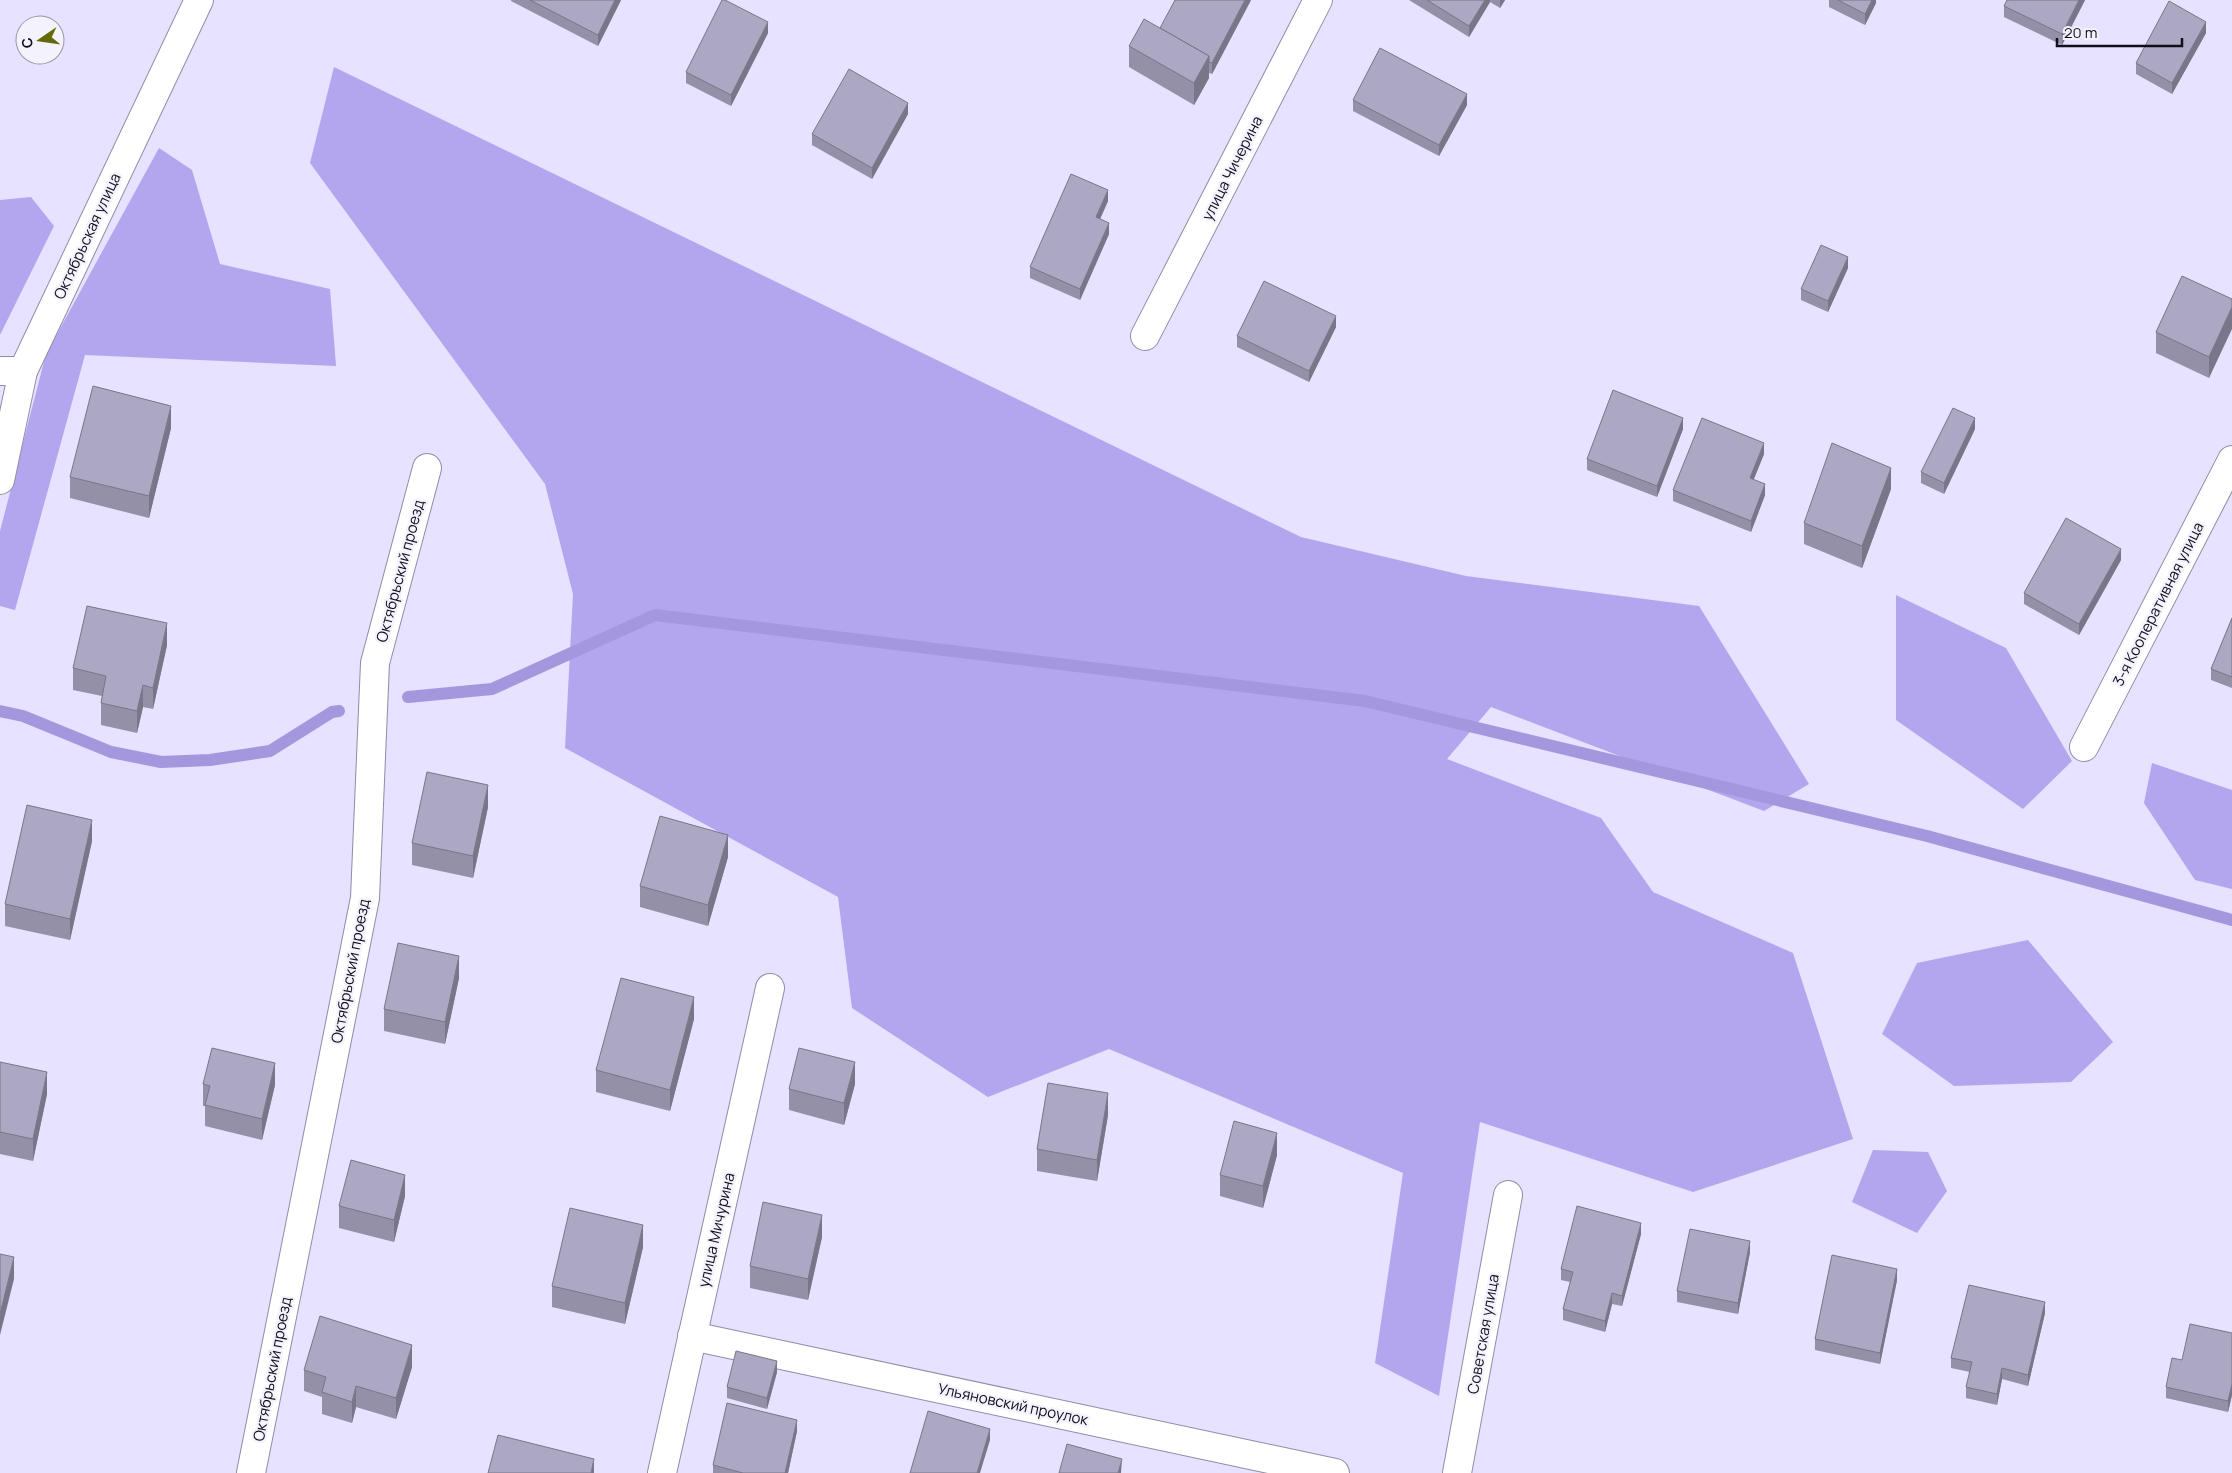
<svg xmlns="http://www.w3.org/2000/svg" width="2232" height="1473" viewBox="0 0 2232 1473" font-family="Manrope,sans-serif">
	<style>
		.forest { fill: #b3a6ee }
		.lines { fill: none; stroke-linecap: round; stroke-linejoin: round }
		.stream { stroke: #a597de; stroke-width: 12 }
		.minor-casing { stroke: #908ca6; stroke-width: 30 }
		.minor { stroke: #fff; stroke-width: 28 }
		.wall { fill: #9490a8 }
		.shaded-wall { fill: #787688 }
		.building { fill: #aca8c3; stroke: #787688 }
		.labels { text-anchor: middle; dominant-baseline: central; stroke-width: 4.5; stroke-linejoin: round; paint-order: stroke }
		.street-label { font-size: 15px; fill: #100e18; stroke: #f3f2fd }
	</style>
	<rect width="100%" height="100%" fill="#e6e2ff"/>
	<g class="forest">
		<polygon points="334,67 1301,537 1466,576 1699,606 1809,784 1764,811 1491,707 1447,759 1601,818 1653,892 1793,953 1853,1139 1693,1192 1480,1122 1439,1396 1375,1363 1403,1173 1109,1049 988,1097 852,1008 838,897 565,748 573,594 545,484 310,163"/>
		<polygon points="159,148 192,170 220,264 330,289 336,366 85,355 15,610 0,606 0,531 46,354"/>
		<polygon points="31,197 54,226 0,335 0,200"/>
		<polygon points="1896,595 2006,648 2072,761 2023,809 1896,720"/>
		<polygon points="2152,763 2232,790 2232,889 2195,880 2144,803"/>
		<polygon points="2028,940 2113,1042 2071,1082 1954,1086 1882,1034 1917,963"/>
		<polygon points="1873,1150 1928,1152 1947,1191 1917,1233 1852,1202"/>
	</g>
	<g class="lines">
		<g class="stream">
			<polyline points="408,697 492,689 655,615 1365,701 1927,836 2232,920"/>
			<polyline points="0,711 23,716 111,752 161,762 210,760 270,751 332,712 339,711"/>
		</g>
		<defs>
			<g id="minor">
				<polyline points="1145,336 1318,0"/>
				<polyline points="0,371 23,371"/>
				<polyline points="0,480 23,371 199,0"/>
				<polyline points="2084,747 2232,460"/>
				<polyline points="692,1336 1335,1473"/>
				<polyline points="251,1473 365,898 375,663 427,468"/>
				<polyline points="662,1473 770,988"/>
				<polyline points="1457,1473 1508,1195"/>
			</g>
		</defs>
		<use href="#minor" class="minor-casing"/>
		<use href="#minor" class="minor"/>
	</g>
	<g class="wall">
		<polygon points="511,0 621,0 598,46 511,1"/>
		<polygon points="1251,0 1212,74 1209,73 1209,78 1194,105 1129,67 1129,46 1160,28"/>
		<polygon points="1409,0 1505,0 1500,8 1490,2 1469,37"/>
		<polygon points="1829,0 1876,0 1876,3 1865,25 1829,7"/>
		<polygon points="2085,0 2062,45 2004,17 2004,6"/>
		<polygon points="768,33 731,106 686,83 686,72"/>
		<polygon points="2206,33 2172,94 2136,74 2136,63"/>
		<polygon points="1353,100 1467,105 1439,156 1353,111"/>
		<polygon points="908,114 872,179 812,145 812,134"/>
		<polygon points="1108,201 1100,219 1109,234 1080,300 1030,278 1030,267"/>
		<polygon points="1848,268 1828,312 1801,300 1801,289"/>
		<polygon points="2232,299 2209,378 2156,353 2156,332"/>
		<polygon points="1336,327 1309,382 1237,347 1237,336"/>
		<polygon points="171,428 149,518 70,498 70,477"/>
		<polygon points="1683,429 1657,497 1587,470 1587,459"/>
		<polygon points="1975,429 1944,494 1921,483 1921,472"/>
		<polygon points="1764,454 1753,480 1765,495 1751,532 1673,501 1673,490"/>
		<polygon points="1891,489 1862,568 1804,544 1804,523"/>
		<polygon points="2121,560 2079,635 2024,604 2024,593"/>
		<polygon points="2232,618 2232,688 2211,680 2211,669"/>
		<polygon points="167,645 153,709 143,707 137,733 101,725 101,703 102,696 73,690 73,668"/>
		<polygon points="488,807 473,878 412,865 412,843"/>
		<polygon points="92,841 70,940 5,926 5,904"/>
		<polygon points="728,857 708,926 640,907 640,886"/>
		<polygon points="459,978 445,1044 384,1031 384,1009"/>
		<polygon points="694,1019 670,1111 596,1092 596,1070"/>
		<polygon points="0,1062 47,1094 33,1161 0,1154"/>
		<polygon points="203,1084 275,1085 262,1140 205,1126 205,1106 203,1106"/>
		<polygon points="855,1084 844,1125 789,1110 789,1089"/>
		<polygon points="1108,1115 1097,1181 1037,1171 1037,1149"/>
		<polygon points="1277,1155 1263,1208 1220,1196 1220,1175"/>
		<polygon points="405,1196 394,1242 339,1228 339,1206"/>
		<polygon points="1641,1234 1622,1306 1612,1304 1605,1332 1563,1320 1563,1309 1570,1282 1561,1280 1561,1269"/>
		<polygon points="822,1237 808,1300 750,1288 750,1266"/>
		<polygon points="643,1247 625,1324 552,1307 552,1286"/>
		<polygon points="1750,1252 1738,1314 1677,1302 1677,1291"/>
		<polygon points="1897,1280 1880,1364 1815,1350 1815,1339"/>
		<polygon points="2045,1313 2028,1386 2002,1379 1997,1405 1966,1398 1966,1387 1970,1372 1951,1368 1951,1358"/>
		<polygon points="2232,1333 2232,1395 2228,1412 2166,1398 2166,1387 2182,1360"/>
		<polygon points="412,1367 396,1419 356,1407 352,1423 322,1414 322,1397 304,1391 304,1370"/>
		<polygon points="777,1372 767,1409 727,1398 727,1387"/>
		<polygon points="797,1431 788,1473 713,1473 713,1465"/>
	</g>
	<g class="shaded-wall">
		<polygon points="615,0 621,0 598,46 598,35"/>
		<polygon points="1245,0 1251,0 1212,74 1212,63"/>
		<polygon points="1485,0 1490,0 1490,2 1469,37 1469,26"/>
		<polygon points="1500,0 1505,0 1500,8"/>
		<polygon points="1872,0 1876,0 1876,3 1865,25 1865,14"/>
		<polygon points="2079,0 2085,0 2062,45 2062,34"/>
		<polygon points="768,22 768,33 731,106 731,95"/>
		<polygon points="2206,22 2206,33 2172,94 2172,83"/>
		<polygon points="1209,56 1209,78 1194,105 1194,83"/>
		<polygon points="1467,94 1467,105 1439,156 1439,145"/>
		<polygon points="908,103 908,114 872,179 872,168"/>
		<polygon points="1108,190 1108,201 1096,228 1096,217"/>
		<polygon points="1109,223 1109,234 1080,300 1080,289"/>
		<polygon points="1848,257 1848,268 1828,312 1828,301"/>
		<polygon points="2232,307 2232,329 2209,378 2209,357"/>
		<polygon points="1336,316 1336,327 1309,382 1309,371"/>
		<polygon points="171,406 171,428 149,518 149,496"/>
		<polygon points="1683,418 1683,429 1657,497 1657,486"/>
		<polygon points="1975,418 1975,429 1944,494 1944,483"/>
		<polygon points="1764,443 1764,454 1750,489 1750,478"/>
		<polygon points="1891,468 1891,489 1862,568 1862,546"/>
		<polygon points="1765,484 1765,495 1751,532 1751,521"/>
		<polygon points="2121,549 2121,560 2079,635 2079,624"/>
		<polygon points="167,623 167,645 153,709 153,688"/>
		<polygon points="143,685 143,707 137,733 137,711"/>
		<polygon points="488,785 488,807 473,878 473,856"/>
		<polygon points="92,820 92,841 70,940 70,919"/>
		<polygon points="728,835 728,857 708,926 708,905"/>
		<polygon points="459,956 459,978 445,1044 445,1022"/>
		<polygon points="694,997 694,1019 670,1111 670,1090"/>
		<polygon points="855,1062 855,1084 844,1125 844,1103"/>
		<polygon points="275,1063 275,1085 262,1140 262,1119"/>
		<polygon points="47,1072 47,1094 33,1161 33,1139"/>
		<polygon points="1108,1093 1108,1115 1097,1181 1097,1160"/>
		<polygon points="1277,1133 1277,1155 1263,1208 1263,1186"/>
		<polygon points="405,1175 405,1196 394,1242 394,1220"/>
		<polygon points="822,1215 822,1237 808,1300 808,1279"/>
		<polygon points="1641,1223 1641,1234 1622,1306 1622,1296"/>
		<polygon points="643,1225 643,1247 625,1324 625,1303"/>
		<polygon points="1750,1241 1750,1252 1738,1314 1738,1303"/>
		<polygon points="14,1257 14,1279 0,1335 0,1314"/>
		<polygon points="1897,1269 1897,1280 1880,1364 1880,1353"/>
		<polygon points="1612,1293 1612,1304 1605,1332 1605,1321"/>
		<polygon points="2045,1302 2045,1313 2028,1386 2028,1375"/>
		<polygon points="412,1345 412,1367 396,1419 396,1398"/>
		<polygon points="777,1361 777,1372 767,1409 767,1398"/>
		<polygon points="2002,1368 2002,1379 1997,1405 1997,1394"/>
		<polygon points="2232,1384 2232,1395 2228,1412 2228,1401"/>
		<polygon points="356,1386 356,1407 352,1423 352,1402"/>
		<polygon points="797,1420 797,1431 788,1473 785,1473"/>
		<polygon points="990,1429 990,1440 980,1473 977,1473"/>
		<polygon points="594,1459 594,1473 591,1473"/>
		<polygon points="1122,1459 1121,1473 1118,1473"/>
	</g>
	<g class="building">
		<polygon points="530,0 615,0 598,35"/>
		<polygon points="722,0 725,0 768,22 731,95 686,72"/>
		<polygon points="1175,0 1245,0 1212,63 1209,62 1209,56 1160,28"/>
		<polygon points="1427,0 1485,0 1469,26"/>
		<polygon points="1838,0 1872,0 1865,14"/>
		<polygon points="2007,0 2079,0 2062,34 2004,6"/>
		<polygon points="2169,1 2206,22 2172,83 2136,63"/>
		<polygon points="1144,19 1209,56 1194,83 1129,46"/>
		<polygon points="1380,48 1467,94 1439,145 1353,100"/>
		<polygon points="849,69 908,103 872,168 812,134"/>
		<polygon points="1071,174 1108,190 1096,217 1109,223 1080,289 1030,267"/>
		<polygon points="1821,245 1848,257 1828,301 1801,289"/>
		<polygon points="2182,276 2232,299 2232,307 2209,357 2156,332"/>
		<polygon points="1264,281 1336,316 1309,371 1237,336"/>
		<polygon points="93,386 171,406 149,496 70,477"/>
		<polygon points="1613,390 1683,418 1657,486 1587,459"/>
		<polygon points="1953,408 1975,418 1944,483 1921,472"/>
		<polygon points="1702,418 1764,443 1750,478 1765,484 1751,521 1673,490"/>
		<polygon points="1832,443 1891,468 1862,546 1804,523"/>
		<polygon points="2066,518 2121,549 2079,624 2024,593"/>
		<polygon points="87,606 167,623 153,688 143,685 137,711 101,703 106,676 73,668"/>
		<polygon points="2232,618 2232,677 2211,669"/>
		<polygon points="427,772 488,785 473,856 412,843"/>
		<polygon points="27,805 92,820 70,919 5,904"/>
		<polygon points="660,816 728,835 708,905 640,886"/>
		<polygon points="398,943 459,956 445,1022 384,1009"/>
		<polygon points="621,978 694,997 670,1090 596,1070"/>
		<polygon points="212,1048 275,1063 262,1119 205,1105 210,1086 203,1084"/>
		<polygon points="799,1048 855,1062 844,1103 789,1089"/>
		<polygon points="0,1062 47,1072 33,1139 0,1132"/>
		<polygon points="1048,1083 1108,1093 1097,1160 1037,1149"/>
		<polygon points="1234,1121 1277,1133 1263,1186 1220,1175"/>
		<polygon points="351,1160 405,1175 394,1220 339,1206"/>
		<polygon points="763,1202 822,1215 808,1279 750,1266"/>
		<polygon points="1577,1206 1641,1223 1622,1296 1612,1293 1605,1321 1563,1309 1573,1272 1561,1269"/>
		<polygon points="570,1208 643,1225 625,1303 552,1286"/>
		<polygon points="1690,1229 1750,1241 1738,1303 1677,1291"/>
		<polygon points="0,1254 14,1257 0,1314"/>
		<polygon points="1832,1255 1897,1269 1880,1353 1815,1339"/>
		<polygon points="1969,1285 2045,1302 2028,1375 2002,1368 1997,1394 1966,1387 1972,1362 1951,1358"/>
		<polygon points="320,1316 412,1345 396,1398 356,1386 352,1402 322,1392 326,1377 304,1370"/>
		<polygon points="2190,1324 2232,1333 2232,1384 2228,1401 2166,1387 2172,1358 2182,1360"/>
		<polygon points="736,1351 777,1361 767,1398 727,1387"/>
		<polygon points="727,1403 797,1420 785,1473 743,1473 713,1465"/>
		<polygon points="928,1411 990,1429 977,1473 910,1473"/>
		<polygon points="498,1435 594,1459 591,1473 488,1473"/>
		<polygon points="1067,1444 1122,1459 1118,1473 1059,1473"/>
	</g>
	<g class="labels">
		<g class="street-label">
			<text transform="translate(1232 168) rotate(-63)">улица Чичерина</text>
			<text transform="translate(87 236) rotate(-65)">Октябрьская улица</text>
			<text transform="translate(400 571) rotate(-75)">Октябрьский проезд</text>
			<text transform="translate(2158 604) rotate(-63)">3-я Кооперативная улица</text>
			<text transform="translate(350 971) rotate(-79)">Октябрьский проезд</text>
			<text transform="translate(716 1230) rotate(-77)">улица Мичурина</text>
			<text transform="translate(1483 1334) rotate(-80)">Советская улица</text>
			<text transform="translate(272 1369) rotate(-79)">Октябрьский проезд</text>
			<text transform="translate(1013 1404) rotate(12)">Ульяновский проулок</text>
		</g>
	</g>
	<g transform="translate(40 40) rotate(257)"><circle r="24" fill="#f3f2fd" stroke="#9897a1"/>
	<path d="M0-4L9 19L0 12L-9 19Z" fill="#646807"/>
	<text y="-8" font-size="14" font-weight="bold" text-anchor="middle" fill="#100e18">С</text>
	</g>
	<path d="M2057 38v8h125v-8" fill="none" stroke="#100e18" stroke-width="2.5"/>
	<text x="2064" y="38" font-size="15" fill="#100e18" stroke="#f3f2fd" stroke-width="4" paint-order="stroke">20 m</text>
</svg>
